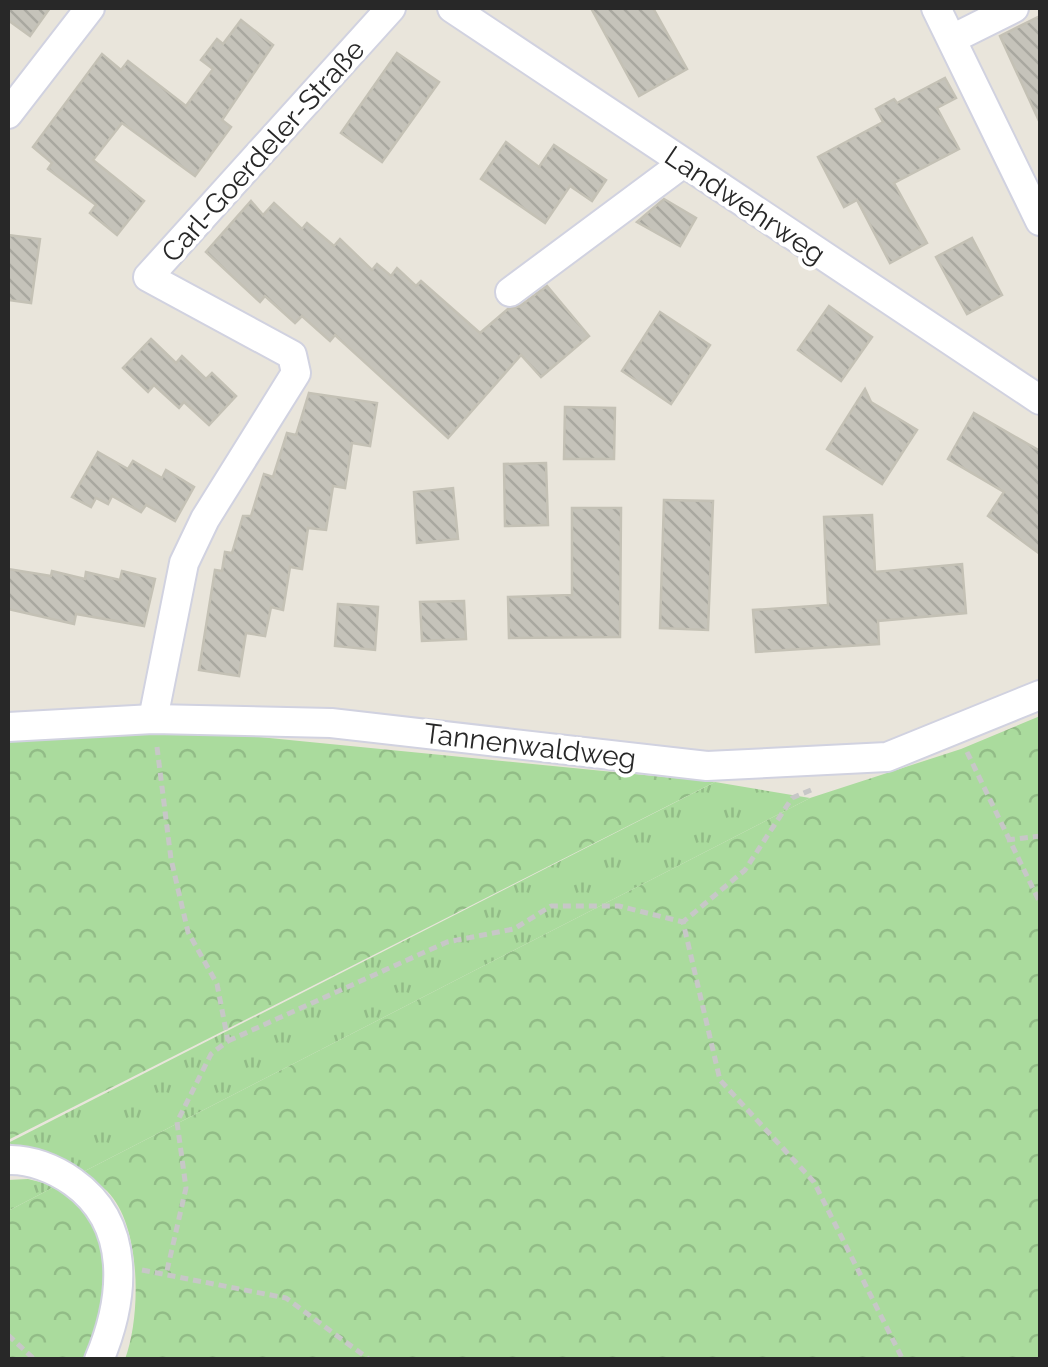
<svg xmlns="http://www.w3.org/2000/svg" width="1048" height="1367" viewBox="0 0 1048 1367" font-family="Raleway,sans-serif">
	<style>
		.grass { fill: url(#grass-tufts) }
		.forest { fill: url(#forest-crowns) }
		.building { fill: url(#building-back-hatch); stroke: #c4c1b5; stroke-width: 2.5 }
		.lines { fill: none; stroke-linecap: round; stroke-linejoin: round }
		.minor-casing { stroke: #d1d2e0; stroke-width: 32 }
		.path { stroke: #c7c7c7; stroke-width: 5; stroke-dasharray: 8 5; stroke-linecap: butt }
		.minor { stroke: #fff; stroke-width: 28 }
		.labels { text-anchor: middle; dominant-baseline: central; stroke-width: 8; stroke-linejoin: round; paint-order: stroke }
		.street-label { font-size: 28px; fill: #282828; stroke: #fff }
	</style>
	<defs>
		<pattern id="grass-tufts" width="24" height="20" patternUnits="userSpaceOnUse" patternTransform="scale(2.5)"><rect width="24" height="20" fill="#aadb9d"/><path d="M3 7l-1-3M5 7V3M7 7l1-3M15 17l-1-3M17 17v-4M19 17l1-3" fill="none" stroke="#92bc87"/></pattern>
		<pattern id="forest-crowns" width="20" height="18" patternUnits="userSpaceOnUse" patternTransform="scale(2.5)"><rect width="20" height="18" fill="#aadb9d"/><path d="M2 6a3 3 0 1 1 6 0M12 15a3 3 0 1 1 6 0" fill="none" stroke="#92bc87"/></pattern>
		<pattern id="building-back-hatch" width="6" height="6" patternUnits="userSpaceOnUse" patternTransform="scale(2.5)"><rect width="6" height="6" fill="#c5c3ba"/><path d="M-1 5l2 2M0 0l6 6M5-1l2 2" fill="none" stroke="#a9a8a0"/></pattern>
	</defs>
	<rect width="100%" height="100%" fill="#e9e5db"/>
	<g class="grass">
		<polygon points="715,782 810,798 81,1173 53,1157 8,1143"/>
		<polygon points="28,1179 56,1186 8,1211 8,1180"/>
	</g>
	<g class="forest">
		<path d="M1040,716V1359H125C141,1317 142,1226 107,1191C100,1184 89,1179 81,1173L810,798L961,749Z"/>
		<polygon points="178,729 715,782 8,1140 8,738"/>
		<path d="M56,1186C121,1217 109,1302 93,1359H12L8,1355V1211Z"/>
	</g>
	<g class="building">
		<polygon points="8,8 50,8 30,36 8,20"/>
		<polygon points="591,8 653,8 687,69 639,96"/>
		<polygon points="1040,16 1040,123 1000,36"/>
		<polygon points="241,20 273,45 222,120 231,127 195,176 122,123 93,160 144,201 117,235 90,213 96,205 48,169 52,163 33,147 102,54 121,70 128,61 186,106 213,69 201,60 217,39 223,44"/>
		<polygon points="397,53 439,82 382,162 341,133"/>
		<polygon points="945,78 956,98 937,108 959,149 894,183 927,243 890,263 857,200 844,207 818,157 883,122 876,109 894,99 897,103"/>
		<polygon points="506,142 539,167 554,145 606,180 592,201 570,186 545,223 481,179"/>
		<polygon points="664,199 696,218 680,246 637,222"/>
		<polygon points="251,201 263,215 274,203 302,229 307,223 334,246 340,239 372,270 377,264 391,276 397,268 416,286 421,281 480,333 508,309 520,306 547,286 589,336 541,377 521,355 448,438 335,335 330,341 302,316 295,323 265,296 260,302 206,252"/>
		<polygon points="8,235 40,239 31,303 8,300"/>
		<polygon points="972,238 1002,295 967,314 936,257"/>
		<polygon points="829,306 872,337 841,381 798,350"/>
		<polygon points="660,312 710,345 671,404 622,371"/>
		<polygon points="151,339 176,363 182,356 206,379 212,373 236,396 209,425 184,402 179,408 154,385 148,392 123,368"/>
		<polygon points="865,389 871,402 917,430 882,484 827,449"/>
		<polygon points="309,393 377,403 370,446 352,443 345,488 333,486 326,530 308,528 302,569 290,567 283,610 271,607 265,636 246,633 239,676 199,670 215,570 222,571 225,552 232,553 243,516 251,516 264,474 273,477 287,433 296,435"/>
		<polygon points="565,407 615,408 614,459 564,459"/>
		<polygon points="974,413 1040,451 1040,554 988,516 1004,492 948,459"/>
		<polygon points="98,452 128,469 133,461 162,478 166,470 194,487 175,521 146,505 141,512 112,496 108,504 96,498 91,507 72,497"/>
		<polygon points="546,463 548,525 505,526 504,464"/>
		<polygon points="453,488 458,539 417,543 414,492"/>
		<polygon points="664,500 713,501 708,630 660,628"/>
		<polygon points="572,508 621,508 620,637 509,638 508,597 572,595"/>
		<polygon points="872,515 875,572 962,564 966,613 878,621 879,644 756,652 753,610 828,605 824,517"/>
		<polygon points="8,569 51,576 52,571 85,579 86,572 120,580 122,571 155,579 144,626 76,614 74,624 8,609"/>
		<polygon points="464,601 466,639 422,641 420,602"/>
		<polygon points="338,604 378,607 375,650 335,646"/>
	</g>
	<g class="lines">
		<defs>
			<g id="minor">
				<polyline points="452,8 1040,400"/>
				<polyline points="936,8 1040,221"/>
				<polyline points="952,39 1014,8"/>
				<polyline points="8,114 90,8"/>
				<polyline points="510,292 682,164"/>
				<polyline points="153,719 184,563 205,519 296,373 292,355 148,277 391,8"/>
				<polyline points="8,727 153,719 331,723 707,766 887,757 1040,695"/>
				<path d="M8,1160C30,1159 55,1169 73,1182C132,1224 125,1298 99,1360"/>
			</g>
		</defs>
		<use href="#minor" class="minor-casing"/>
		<g class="path">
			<polyline points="157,747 171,859 188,932 217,984 228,1041 211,1054 177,1122 186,1188 166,1275"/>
			<polyline points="967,752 1040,903"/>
			<polyline points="811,790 792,798 745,870 683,922 720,1080 814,1182 903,1360"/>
			<polyline points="1007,840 1040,836"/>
			<polyline points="228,1041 447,942 514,929 551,906 619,906 683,922"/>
			<polyline points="142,1270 286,1298 370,1360"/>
			<polyline points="8,1335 35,1360"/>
		</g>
		<use href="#minor" class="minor"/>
	</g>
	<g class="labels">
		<g class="street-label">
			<text transform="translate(263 151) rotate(-48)">Carl-Goerdeler-Straße</text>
			<text transform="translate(745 205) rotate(34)">Landwehrweg</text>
			<text transform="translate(530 746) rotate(7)">Tannenwaldweg</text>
		</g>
	</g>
	<rect width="1048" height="1367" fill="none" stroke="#282828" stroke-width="20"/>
</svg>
